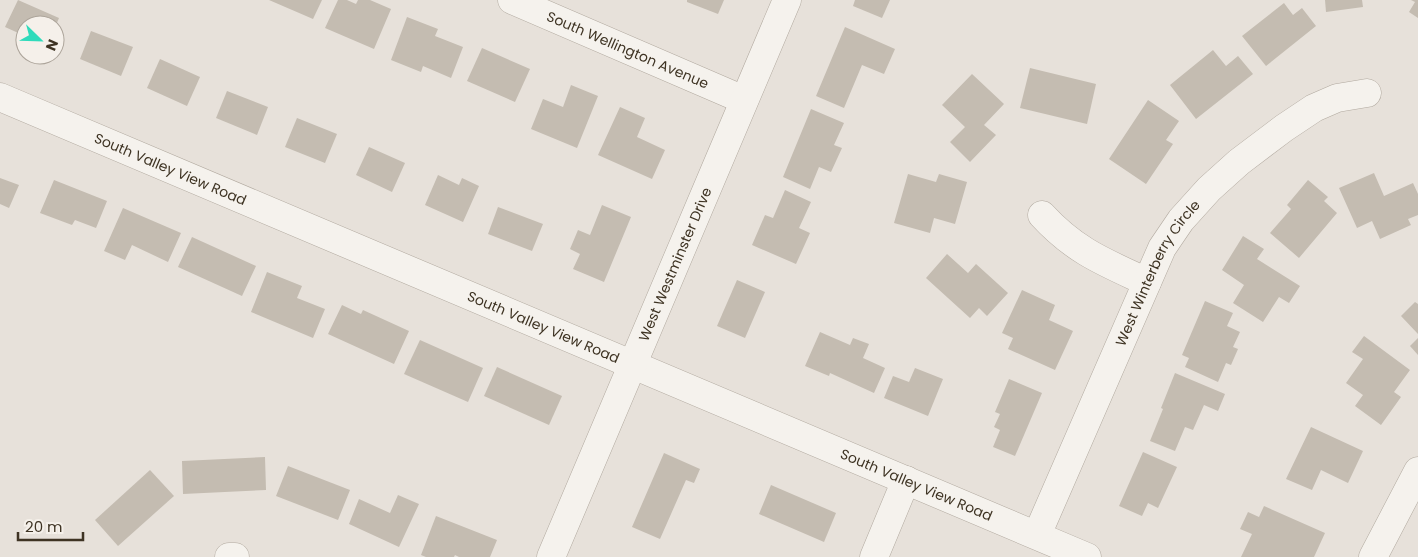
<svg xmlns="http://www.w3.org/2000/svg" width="1418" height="557" viewBox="0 0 1418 557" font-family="Poppins,sans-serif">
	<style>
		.building { fill: #c4bcb1 }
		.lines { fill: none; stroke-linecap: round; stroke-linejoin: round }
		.minor-casing { stroke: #b1a99f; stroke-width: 29 }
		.minor { stroke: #f5f2ed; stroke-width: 28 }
		.labels { text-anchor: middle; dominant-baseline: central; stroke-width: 5; stroke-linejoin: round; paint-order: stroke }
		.street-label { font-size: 14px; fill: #3e3323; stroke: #f5f0ea }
	</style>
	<rect width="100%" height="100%" fill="#e7e1da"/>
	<g class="building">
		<polygon points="18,0 59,18 56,25 25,25 25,36 5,27"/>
		<polygon points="269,0 322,0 313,19"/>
		<polygon points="338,0 347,0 356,4 358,0 370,0 391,9 374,49 325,28"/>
		<polygon points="687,0 724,0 718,14 687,2"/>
		<polygon points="855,0 890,0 882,18 853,6"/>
		<polygon points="1325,0 1362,0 1363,7 1326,12"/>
		<polygon points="1411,0 1418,0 1418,18 1409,12 1415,2"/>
		<polygon points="1284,3 1293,15 1302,8 1316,26 1266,66 1242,36"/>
		<polygon points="407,17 438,29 435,36 463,47 451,78 423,66 421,72 391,60"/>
		<polygon points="845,27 895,49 884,74 862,65 844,108 816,96"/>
		<polygon points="91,31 133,47 121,76 80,59"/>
		<polygon points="482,48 530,69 515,102 467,81"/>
		<polygon points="1213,50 1226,66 1238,56 1253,74 1196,119 1170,85"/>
		<polygon points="160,59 200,77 187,106 147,88"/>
		<polygon points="1030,68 1096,84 1087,124 1020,108"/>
		<polygon points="972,74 1004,104 984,125 996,135 970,162 950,142 965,127 942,105"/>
		<polygon points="571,85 598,96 577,148 531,129 543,99 563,107"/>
		<polygon points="227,91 268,107 257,135 216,118"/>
		<polygon points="1148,100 1179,121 1166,140 1173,144 1146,184 1109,159"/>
		<polygon points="620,107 645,118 637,137 665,150 652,179 598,155"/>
		<polygon points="811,109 844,123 834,145 842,148 831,172 819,167 810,189 783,177"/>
		<polygon points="297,118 337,134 325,163 285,147"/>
		<polygon points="369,147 405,163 392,192 356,175"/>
		<polygon points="1374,173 1384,196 1413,183 1418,194 1418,215 1408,219 1411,225 1380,239 1372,221 1357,228 1339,188"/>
		<polygon points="908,174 936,182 939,174 967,182 955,224 934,218 930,233 894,223"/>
		<polygon points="438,175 459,185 462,178 479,186 463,222 425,205"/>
		<polygon points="0,178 19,185 9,208 0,204"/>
		<polygon points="54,180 107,201 96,228 75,220 72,225 40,213"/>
		<polygon points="1308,180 1328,197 1324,201 1337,213 1299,258 1270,233 1291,209 1287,205"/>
		<polygon points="785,190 811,202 799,228 810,233 796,264 752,245 765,215 773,218"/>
		<polygon points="602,205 631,217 604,282 573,269 580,254 570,249 578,230 590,235"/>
		<polygon points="498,207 543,224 532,251 488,234"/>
		<polygon points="123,208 181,233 168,262 132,245 125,260 104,251"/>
		<polygon points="1243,236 1264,249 1257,259 1300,286 1289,303 1279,297 1263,322 1233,303 1244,285 1222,270"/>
		<polygon points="192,237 256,266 242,296 178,267"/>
		<polygon points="947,254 968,273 976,264 1008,293 987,316 979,308 970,318 926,278"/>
		<polygon points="267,272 302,286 297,298 325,309 313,338 251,312"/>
		<polygon points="737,280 765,292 745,338 717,326"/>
		<polygon points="1022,290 1055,305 1049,320 1073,331 1055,370 1008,349 1013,338 1002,333"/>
		<polygon points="1205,301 1233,313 1227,326 1240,332 1233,347 1238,349 1231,365 1226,363 1218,382 1185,367 1189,358 1182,355"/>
		<polygon points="1415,302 1418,304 1418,334 1401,316"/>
		<polygon points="342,305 361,314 363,310 409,331 394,364 328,334"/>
		<polygon points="820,332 850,345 853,338 869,344 863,358 885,368 874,393 830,373 829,376 805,366"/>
		<polygon points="1364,336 1410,370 1394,392 1401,397 1381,425 1355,406 1363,395 1346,383 1363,359 1352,352"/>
		<polygon points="1418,338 1418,355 1410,346"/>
		<polygon points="420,340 483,368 468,402 404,374"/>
		<polygon points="497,367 562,396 549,425 484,396"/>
		<polygon points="915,368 943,379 928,416 884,398 893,376 909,382"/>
		<polygon points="1175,373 1225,394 1218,411 1204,405 1193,430 1185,427 1175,451 1150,441 1163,409 1161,408"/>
		<polygon points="1009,379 1042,393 1015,456 993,447 1000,430 994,427 1000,414 995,412"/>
		<polygon points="1311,427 1363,451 1348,483 1321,470 1312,490 1286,479"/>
		<polygon points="1143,452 1177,467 1158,508 1148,503 1142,516 1119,506"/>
		<polygon points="664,453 700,469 694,483 686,480 660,539 632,527"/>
		<polygon points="265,457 266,490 183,494 182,461"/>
		<polygon points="288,466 350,490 338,520 276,496"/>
		<polygon points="150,470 174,496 118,546 95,520"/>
		<polygon points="771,485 836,513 824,542 759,514"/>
		<polygon points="398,495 419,504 399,547 349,524 359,499 390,513"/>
		<polygon points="1264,506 1325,533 1314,557 1241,557 1252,534 1240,529 1248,512 1259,517"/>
		<polygon points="436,516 497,540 490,557 459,557 455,555 454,557 426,557 421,555"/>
	</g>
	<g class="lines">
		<defs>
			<g id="minor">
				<path id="s1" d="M512,0L744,100"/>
				<path id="s2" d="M0,97L1087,557"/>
				<path d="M1042,215C1075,251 1104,262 1147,282"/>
				<path id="s3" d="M1037,535L1162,248L1181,220L1209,189L1239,162L1284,128L1314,108L1337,98L1367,93"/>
				<polyline points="229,557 235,557"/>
				<path id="s4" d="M551,557L787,0"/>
				<polyline points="874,557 906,480"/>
				<polyline points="1373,557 1418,471"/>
			</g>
		</defs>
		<use href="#minor" class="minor-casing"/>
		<use href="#minor" class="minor"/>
	</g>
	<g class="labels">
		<g class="street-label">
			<text stroke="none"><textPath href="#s1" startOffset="126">South Wellington Avenue</textPath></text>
			<text stroke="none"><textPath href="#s2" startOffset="185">South Valley View Road</textPath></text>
			<text stroke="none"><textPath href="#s4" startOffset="318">West Westminster Drive</textPath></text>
			<text stroke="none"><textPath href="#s3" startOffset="289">West Winterberry Circle</textPath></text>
			<text stroke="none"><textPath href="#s2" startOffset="590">South Valley View Road</textPath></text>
			<text stroke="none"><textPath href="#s2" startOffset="995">South Valley View Road</textPath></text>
		</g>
	</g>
	<g transform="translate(40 40) rotate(113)"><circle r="24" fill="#f5f0ea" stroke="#aca49a"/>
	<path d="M0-4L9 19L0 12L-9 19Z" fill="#30dbbb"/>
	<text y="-8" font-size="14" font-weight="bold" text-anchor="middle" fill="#3e3323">N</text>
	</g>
	<path d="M18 532v8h65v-8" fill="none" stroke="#3e3323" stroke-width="2.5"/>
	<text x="25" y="532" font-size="15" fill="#3e3323" stroke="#f5f0ea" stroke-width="4" paint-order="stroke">20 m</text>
</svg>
